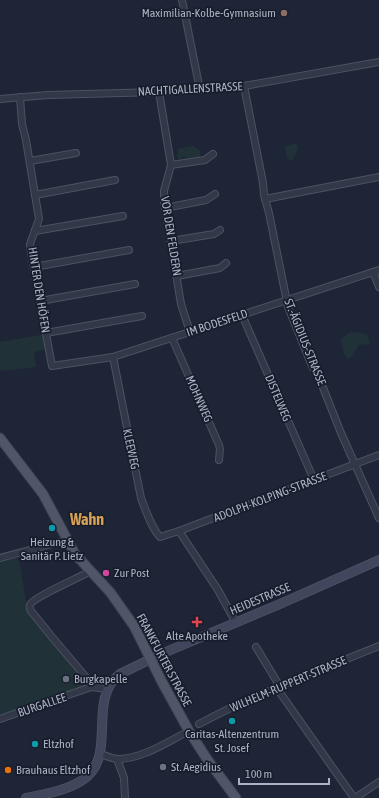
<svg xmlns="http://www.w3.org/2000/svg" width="379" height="798" viewBox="0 0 379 798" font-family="'Asap Condensed',sans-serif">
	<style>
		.green { fill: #203238 }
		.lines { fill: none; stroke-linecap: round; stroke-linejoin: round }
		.street-casing { stroke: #4d5263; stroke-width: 8 }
		.secondary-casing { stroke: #4d5263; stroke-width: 10 }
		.primary-casing { stroke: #3c4151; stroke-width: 11 }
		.street { stroke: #323847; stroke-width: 6 }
		.secondary { stroke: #40465b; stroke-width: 8 }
		.primary { stroke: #505668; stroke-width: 9 }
		.education-dot { fill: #8d6e63; stroke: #181d2c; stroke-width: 1.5 }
		.culture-dot { fill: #0f9aa8; stroke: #181d2c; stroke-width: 1.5 }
		.hotel-dot { fill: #d1479c; stroke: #181d2c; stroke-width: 1.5 }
		.health-dot { fill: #e0444e; stroke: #181d2c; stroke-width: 1.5 }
		.worship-dot { fill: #6b7280; stroke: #181d2c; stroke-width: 1.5 }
		.food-dot { fill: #e8710a; stroke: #181d2c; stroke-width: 1.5 }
		.labels { text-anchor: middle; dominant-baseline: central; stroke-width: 3.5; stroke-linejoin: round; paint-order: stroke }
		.poi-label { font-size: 12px; fill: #acb2c5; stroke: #181d2c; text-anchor: start }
		.street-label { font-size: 12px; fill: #acb2c5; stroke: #181d2c }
		.district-label { font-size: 16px; font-weight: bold; fill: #d7a054; stroke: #181d2c }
	</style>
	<rect width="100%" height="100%" fill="#1e2537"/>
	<g class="green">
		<polygon points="296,143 298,149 293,160 290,160 287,158 285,146"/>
		<polygon points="193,146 200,151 200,157 188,159 183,156 181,160 177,158 178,149"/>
		<polygon points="353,332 367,334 370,344 359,345 352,356 348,359 344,354 341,339 347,334"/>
		<polygon points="42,333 45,350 34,352 36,367 0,371 0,342 40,335"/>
		<polygon points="16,555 20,565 28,613 74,668 86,686 0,715 0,559"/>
	</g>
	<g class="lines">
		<defs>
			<g id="street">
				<polyline points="182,0 200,90"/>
				<polyline points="244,86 263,183 264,195 269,213 288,307 312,366 318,375 341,433 379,518"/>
				<polyline points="159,92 171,165 164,191 164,201 181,304 190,332"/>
				<polyline points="20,97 22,124 26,140 39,219 30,244 31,253 52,366 113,357 379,270"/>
				<polyline points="0,99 48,95 159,92 244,86 379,62"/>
				<polyline points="30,161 76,153"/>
				<polyline points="171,165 205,160 213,154"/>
				<polyline points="35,195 115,180"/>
				<polyline points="265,199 379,177"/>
				<polyline points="165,208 206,200 215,194"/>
				<polyline points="35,231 123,216"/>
				<polyline points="171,241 214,234 220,230"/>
				<polyline points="34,267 129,250"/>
				<polyline points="373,272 379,287"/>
				<polyline points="177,276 220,268 226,263"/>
				<polyline points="40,301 135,284"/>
				<polyline points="242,315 314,480"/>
				<polyline points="46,333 142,316"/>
				<polyline points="172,338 219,445 220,449 219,460"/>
				<path d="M113,357L141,498C146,511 151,527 160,537L179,531L379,455"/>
				<polyline points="179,531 218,590 236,623"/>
				<polyline points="0,558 67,540"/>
				<path d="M90,571L85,574C76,579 32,598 30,605C29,607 30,609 31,611L52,637L90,682L91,687"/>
				<polyline points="256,647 279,685"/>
				<polyline points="276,687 354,798"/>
				<polyline points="0,719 91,687 107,689"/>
				<path d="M199,724C257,693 318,671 379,646"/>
				<path d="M101,754C106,756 113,759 119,759C144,758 167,742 189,731"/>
				<polyline points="117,759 124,778 125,798"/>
				<polyline points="355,798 379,782"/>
			</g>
			<path id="secondary" d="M26,798C44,794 65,791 81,781C120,758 85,700 120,674L161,654L280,604L379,560"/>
			<polyline id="primary" points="0,438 43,494 75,554 110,592 134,626 162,682 189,731 207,759 236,798"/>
		</defs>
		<use href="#street" class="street-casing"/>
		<use href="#secondary" class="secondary-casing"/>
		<use href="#primary" class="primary-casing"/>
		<use href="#street" class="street"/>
		<use href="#secondary" class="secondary"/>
		<use href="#primary" class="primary"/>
	</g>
	<circle class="education-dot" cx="284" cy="13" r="4"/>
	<g class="culture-dot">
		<circle cx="52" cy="528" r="4"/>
		<circle cx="232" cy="721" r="4"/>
		<circle cx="35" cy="744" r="4"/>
	</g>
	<circle class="hotel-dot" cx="106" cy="573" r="4"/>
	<path class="health-dot" d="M195 616h4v4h4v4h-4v4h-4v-4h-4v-4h4z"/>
	<g class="worship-dot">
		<circle cx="66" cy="679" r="4"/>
		<circle cx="163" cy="767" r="4"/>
	</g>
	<circle class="food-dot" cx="8" cy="770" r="4"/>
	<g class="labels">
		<g class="poi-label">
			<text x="276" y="13" text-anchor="end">Maximilian-Kolbe-Gymnasium</text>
			<text x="52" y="542" text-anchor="middle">Heizung &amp;<tspan x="52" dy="14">Sanitär P. Lietz</tspan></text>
			<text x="114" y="573">Zur Post</text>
			<text x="197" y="636" text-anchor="middle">Alte Apotheke</text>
			<text x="74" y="679">Burgkapelle</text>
			<text x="232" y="734" text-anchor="middle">Caritas-Altenzentrum<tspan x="232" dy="14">St. Josef</tspan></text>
			<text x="43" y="744">Eltzhof</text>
			<text x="171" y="767">St. Aegidius</text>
			<text x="16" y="770">Brauhaus Eltzhof</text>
		</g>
		<g class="street-label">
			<text transform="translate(190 89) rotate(-3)">NACHTIGALLENSTRASSE</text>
			<text transform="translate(171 236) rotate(81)">VOR DEN FELDERN</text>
			<text transform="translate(39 290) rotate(81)">HINTER DEN HÖFEN</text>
			<text transform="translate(217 323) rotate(-18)">IM BODESFELD</text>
			<text transform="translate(305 342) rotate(68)">ST.-ÄGIDIUS-STRASSE</text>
			<text transform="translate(278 398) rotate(67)">DISTELWEG</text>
			<text transform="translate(199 399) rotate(66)">MOHNWEG</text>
			<text transform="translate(131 449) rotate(78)">KLEEWEG</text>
			<text transform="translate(270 497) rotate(-21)">ADOLPH-KOLPING-STRASSE</text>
			<text transform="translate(260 599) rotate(-23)">HEIDESTRASSE</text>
			<text transform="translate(164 660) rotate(62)">FRANKFURTER STRASSE</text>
			<text transform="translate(288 684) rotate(-23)">WILHELM-RUPPERT-STRASSE</text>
			<text transform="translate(42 705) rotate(-19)">BURGALLEE</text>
		</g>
		<g class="district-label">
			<text x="87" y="519">Wahn</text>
		</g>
	</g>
	<path d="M239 778v6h90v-6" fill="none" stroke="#acb2c5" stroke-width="2"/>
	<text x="245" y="778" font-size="12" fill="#acb2c5" stroke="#181d2c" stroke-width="3" paint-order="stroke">100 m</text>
</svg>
